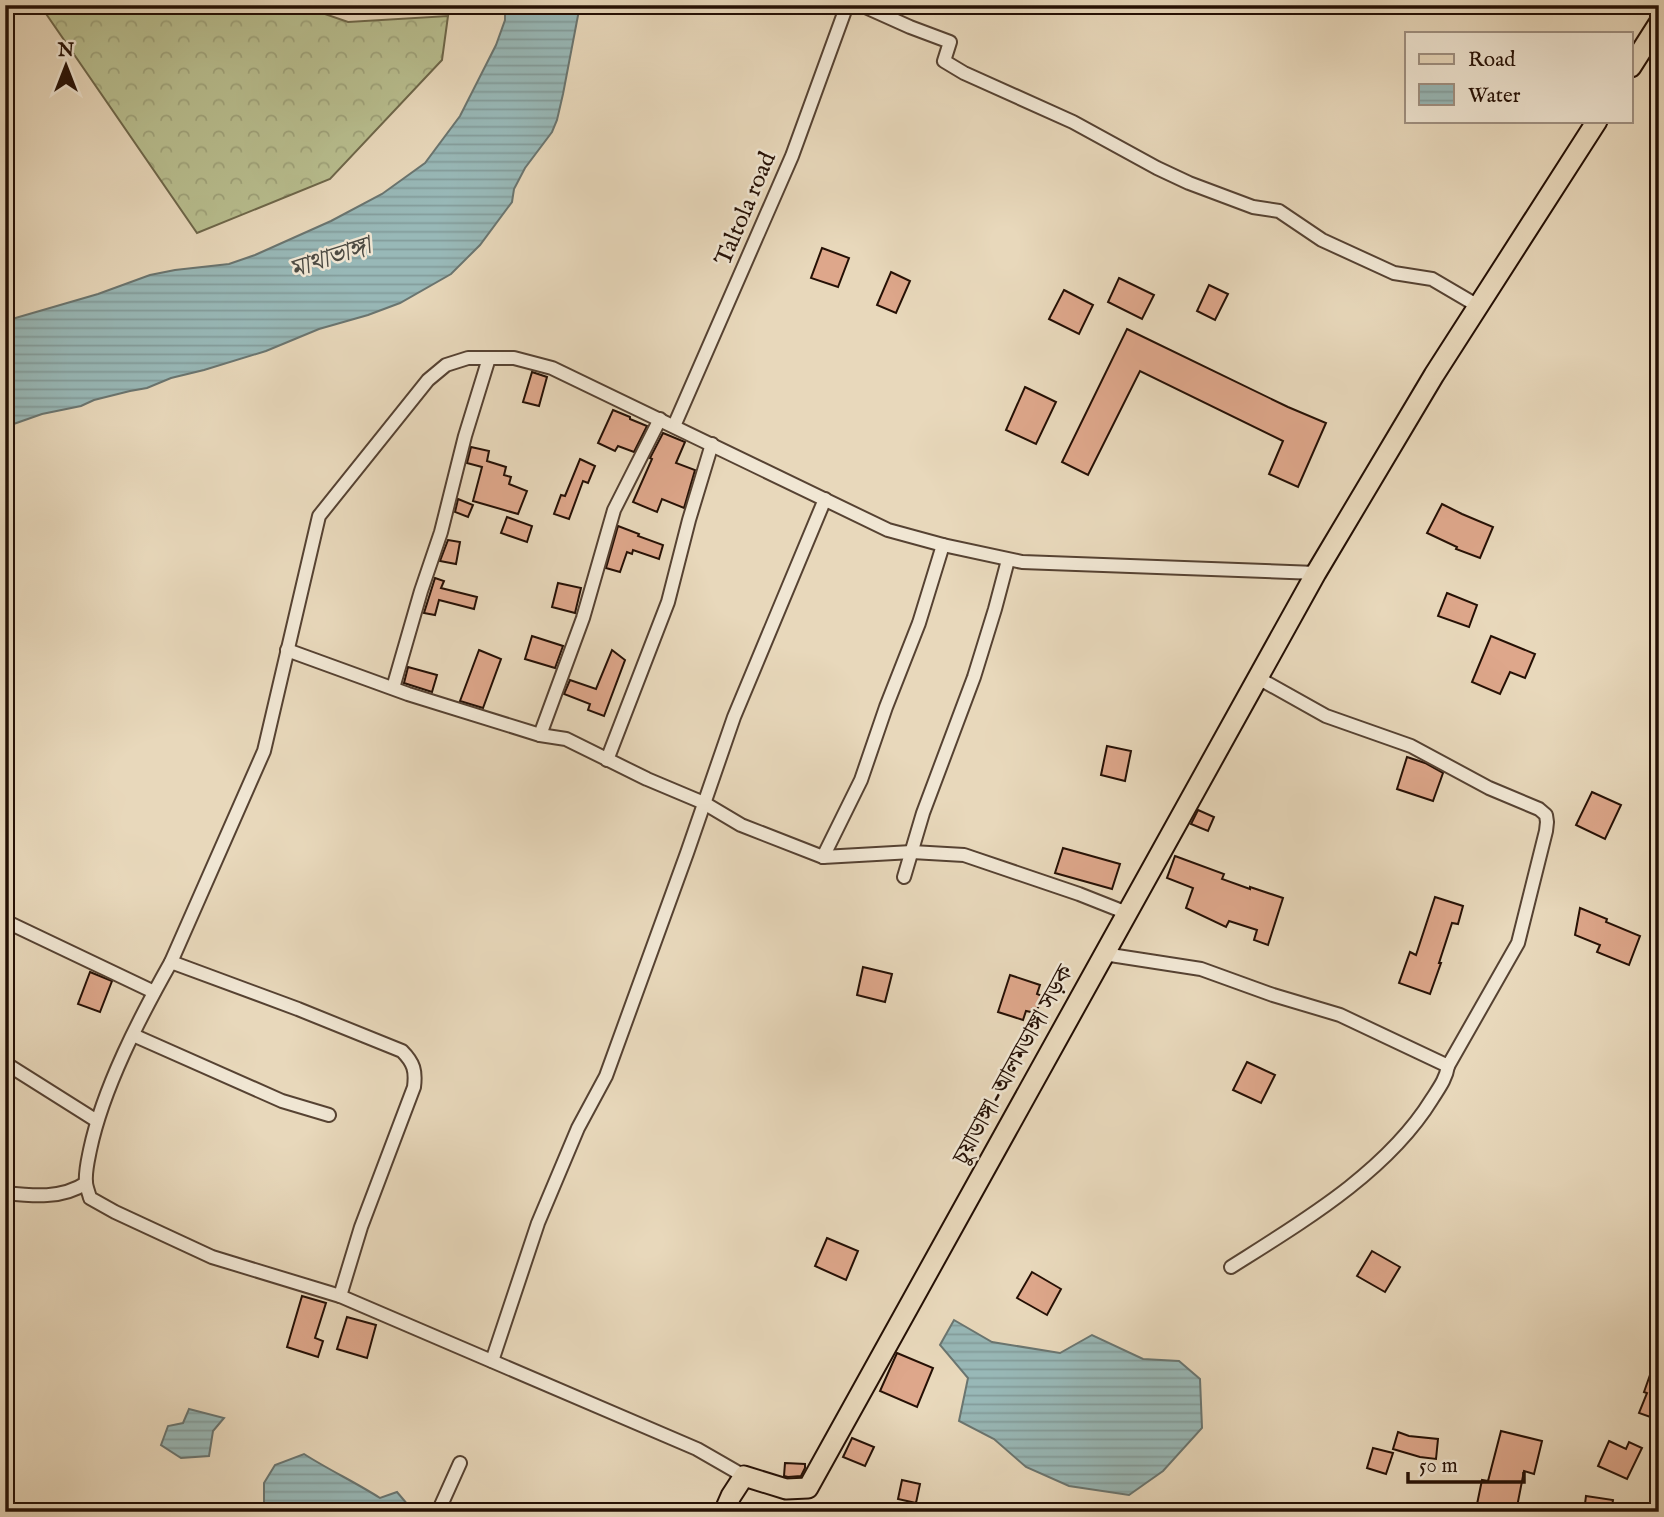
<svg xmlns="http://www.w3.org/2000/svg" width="1664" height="1517" viewBox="0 0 1664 1517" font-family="'IM FELL English','Noto Serif Bengali',serif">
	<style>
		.forest { fill: url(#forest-crowns); stroke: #6e674a; stroke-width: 2 }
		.water { fill: url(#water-rules); stroke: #6a7570; stroke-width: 2 }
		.building { fill: #dea78b; stroke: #251005; stroke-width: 2 }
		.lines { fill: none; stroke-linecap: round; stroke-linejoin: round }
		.minor-casing { stroke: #564232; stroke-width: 16 }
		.primary-casing { stroke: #251005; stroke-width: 23 }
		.minor { stroke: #f0e6d3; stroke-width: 12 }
		.primary { stroke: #e8d8bb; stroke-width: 19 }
		.labels { text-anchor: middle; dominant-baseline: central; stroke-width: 5; stroke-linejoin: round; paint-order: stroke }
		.street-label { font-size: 24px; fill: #251005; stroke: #f0e6d3 }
		.water-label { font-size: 26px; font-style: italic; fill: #4d4b43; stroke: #f0e6d3 }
	</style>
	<defs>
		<pattern id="forest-crowns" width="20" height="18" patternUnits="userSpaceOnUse" patternTransform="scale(1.75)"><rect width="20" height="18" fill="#b8be8f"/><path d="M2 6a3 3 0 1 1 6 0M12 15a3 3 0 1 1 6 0" fill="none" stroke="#9ea27a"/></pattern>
		<pattern id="water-rules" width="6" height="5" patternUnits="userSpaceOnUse" patternTransform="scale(1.75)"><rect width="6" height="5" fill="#98b8b7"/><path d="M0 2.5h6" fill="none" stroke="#839d9c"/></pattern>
	</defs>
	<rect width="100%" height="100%" fill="#e8d8bb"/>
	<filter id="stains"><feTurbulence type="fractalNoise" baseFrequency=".00286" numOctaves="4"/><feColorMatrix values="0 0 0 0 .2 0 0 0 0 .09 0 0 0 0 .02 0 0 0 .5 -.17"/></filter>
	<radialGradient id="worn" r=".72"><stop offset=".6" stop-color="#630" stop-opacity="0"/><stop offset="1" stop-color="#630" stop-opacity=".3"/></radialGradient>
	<polygon class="forest" points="40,5 299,5 348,22 448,16 442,60 330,179 197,233"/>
	<g class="water">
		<polygon points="505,5 580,5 563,94 557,120 552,132 525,168 514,189 512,202 480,245 451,274 400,303 368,315 319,329 266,351 204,370 171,378 147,388 130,391 94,400 81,406 42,414 5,427 5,321 98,294 150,275 175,270 229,264 255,255 331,221 382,194 425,163 460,116 496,45 505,20"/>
		<polygon points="954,1320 992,1342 1060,1353 1092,1335 1143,1359 1179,1361 1200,1379 1202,1428 1163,1471 1129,1495 1069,1486 1026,1467 994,1439 959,1421 968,1378 940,1345"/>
		<polygon points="189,1409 224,1418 213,1431 209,1456 181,1458 161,1445 168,1426 183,1423"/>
		<path d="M304,1454C329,1470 355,1482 380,1498L397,1492L414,1512H264V1483L275,1465Z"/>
	</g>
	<g class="building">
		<polygon points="822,248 849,258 838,287 811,278"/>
		<polygon points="891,272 910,281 896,313 877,305"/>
		<polygon points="1119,278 1154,295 1142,319 1108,302"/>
		<polygon points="1209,285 1228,294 1215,320 1197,311"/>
		<polygon points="1064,290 1093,305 1079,334 1049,319"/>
		<polygon points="1127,329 1288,407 1326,423 1298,487 1269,474 1283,441 1140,371 1088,475 1062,462"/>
		<polygon points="532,372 547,377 539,406 523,402"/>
		<polygon points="1025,387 1056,402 1036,444 1006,430"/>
		<polygon points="613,410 630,417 630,419 647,426 634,452 618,446 615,451 598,443"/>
		<polygon points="663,433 685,442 676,463 695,470 684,508 662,499 657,512 633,502 652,459 650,458"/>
		<polygon points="471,447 489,451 487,461 506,467 504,475 511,477 509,484 527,491 518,514 473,501 482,467 467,463"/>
		<polygon points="580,459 595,466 588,483 583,481 569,519 554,514 561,495 565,496"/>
		<polygon points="458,499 473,505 468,517 455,512"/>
		<polygon points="1442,504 1462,514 1493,527 1480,558 1456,549 1457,547 1427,533"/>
		<polygon points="507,517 532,526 527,542 501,533"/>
		<polygon points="618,526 639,534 638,536 663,545 659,559 633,550 632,554 627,552 620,572 606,568"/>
		<polygon points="448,540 460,542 456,564 440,561"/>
		<polygon points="435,578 444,581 441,588 477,597 474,609 439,600 435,615 424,613"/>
		<polygon points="558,583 581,588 575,613 552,607"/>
		<polygon points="1447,593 1477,605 1469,627 1438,616"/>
		<polygon points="532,636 563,646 555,668 525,659"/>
		<polygon points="1491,636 1535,654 1525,678 1510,672 1500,694 1472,682"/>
		<polygon points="479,650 501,659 483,708 460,701"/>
		<polygon points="612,650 625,660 604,716 588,710 590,704 564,694 570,680 596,689"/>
		<polygon points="408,667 437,675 432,692 404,683"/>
		<polygon points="1107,746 1131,751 1125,781 1101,775"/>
		<polygon points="1407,757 1425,763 1443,773 1433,801 1397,789"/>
		<polygon points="1592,792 1621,805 1605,839 1576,825"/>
		<polygon points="1198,810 1214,817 1208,831 1191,824"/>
		<polygon points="1063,848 1120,864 1112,889 1055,873"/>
		<polygon points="1175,856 1224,874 1222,879 1250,889 1250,887 1283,898 1268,945 1254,940 1257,930 1229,921 1226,927 1186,908 1193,888 1167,878"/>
		<polygon points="1435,897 1463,906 1458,924 1452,923 1439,963 1441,963 1430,994 1399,983 1410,952 1416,955"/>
		<polygon points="1580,908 1607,919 1606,922 1640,936 1629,965 1597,952 1600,945 1575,935"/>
		<polygon points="863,967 892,974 885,1002 857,995"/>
		<polygon points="90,972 112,981 100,1012 78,1004"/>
		<polygon points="1010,975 1040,985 1037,994 1042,996 1037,1010 1032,1009 1031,1012 1026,1011 1023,1020 998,1012"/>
		<polygon points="1247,1062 1275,1075 1261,1103 1233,1090"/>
		<polygon points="827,1238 858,1251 846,1280 815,1266"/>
		<polygon points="1372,1251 1400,1267 1385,1292 1357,1276"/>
		<polygon points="1032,1272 1061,1289 1047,1315 1017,1298"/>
		<polygon points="302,1296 326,1303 315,1338 323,1341 318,1357 287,1347"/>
		<polygon points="347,1317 376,1325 367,1358 337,1349"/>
		<polygon points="897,1353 933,1368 917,1407 880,1391"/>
		<polygon points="1657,1355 1659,1355 1659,1420 1639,1413 1647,1393 1644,1392"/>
		<polygon points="1501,1431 1542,1441 1534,1474 1524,1471 1516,1512 1489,1512 1476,1509 1482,1480 1488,1481"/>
		<polygon points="1398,1432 1409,1436 1438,1439 1436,1459 1420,1457 1393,1449"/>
		<polygon points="852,1438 874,1447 865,1466 843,1457"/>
		<polygon points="1609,1441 1626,1449 1629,1442 1642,1448 1627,1479 1598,1466"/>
		<polygon points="1373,1448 1393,1453 1386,1474 1367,1468"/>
		<polygon points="785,1463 805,1464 805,1468 801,1476 788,1477 784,1476"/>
		<polygon points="902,1480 920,1484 916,1503 898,1499"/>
		<polygon points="1586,1496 1613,1500 1611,1512 1584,1512"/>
	</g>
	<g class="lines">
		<defs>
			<g id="minor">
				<polyline points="861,5 910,27 950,42 944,61 964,73 1073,122 1157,168 1189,183 1253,207 1279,211 1322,240 1394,273 1432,279 1478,306"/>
				<polyline points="674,426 792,156 847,5"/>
				<polyline points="287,650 408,694 540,735 566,739 647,779 704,803 741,825 823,857 912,852 964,855 1079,894 1127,913"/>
				<polyline points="393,688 421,591 441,532 465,436 489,358"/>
				<polyline points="540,735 583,618 614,510 660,419"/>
				<polyline points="607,760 668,602 689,520 712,444"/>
				<polyline points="823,857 861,780 886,707 919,623 943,545"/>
				<polyline points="904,877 923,813 974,677 995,609 1008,560"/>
				<polyline points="5,921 154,992"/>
				<polyline points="1104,954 1201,969 1273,995 1340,1015 1448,1066 1518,943 1546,831 1547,822 1546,815 1539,809 1489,788 1411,746 1326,716 1258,678"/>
				<path d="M171,962L298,1009L402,1051C414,1063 416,1071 414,1087L361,1227L340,1296"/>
				<polyline points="133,1035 282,1101 329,1115"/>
				<polyline points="5,1063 97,1121"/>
				<path d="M5,1193C33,1196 62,1199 86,1183"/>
				<path d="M1231,1267C1302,1222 1387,1172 1432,1099C1439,1088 1446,1079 1448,1066"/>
				<polyline points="492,1361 538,1223 578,1128 606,1076 687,853 734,717 825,499"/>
				<path d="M744,1476L697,1449L340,1296L212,1257L115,1212L90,1198C89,1193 86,1187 86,1182C85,1172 88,1160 90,1150C103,1088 140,1017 171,962L264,751L319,516L428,380L446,365L468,358H514L552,368L888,530L943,545L1022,562L1316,573"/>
				<polyline points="438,1512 460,1463"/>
			</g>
			<g id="primary">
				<polyline points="1631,67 1659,23"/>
				<polyline points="724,1512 731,1496 744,1476 786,1489 808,1488 1316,573 1434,375 1597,121"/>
			</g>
		</defs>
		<use href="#minor" class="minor-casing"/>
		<use href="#primary" class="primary-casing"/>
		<use href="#minor" class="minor"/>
		<use href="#primary" class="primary"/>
	</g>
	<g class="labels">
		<g class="street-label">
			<text transform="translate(746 209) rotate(-67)">Taltola road</text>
			<text transform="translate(1014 1065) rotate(-61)">চুয়াডাঙ্গা-আলমডাঙ্গা সড়ক</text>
		</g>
		<g class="water-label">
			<text transform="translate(330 258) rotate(-18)">মাথাভাঙ্গা</text>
		</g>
	</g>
	<rect width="1664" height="1517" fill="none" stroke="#e8d8bb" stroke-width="28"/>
	<rect x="7" y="7" width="1650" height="1503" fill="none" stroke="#251005" stroke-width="3.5"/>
	<rect x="14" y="14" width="1636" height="1489" fill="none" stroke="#251005" stroke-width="2"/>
	<rect x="1405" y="32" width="228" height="91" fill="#f0e6d3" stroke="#9f9081" stroke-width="2"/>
	<rect x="1419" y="54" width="35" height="10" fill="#e8d8bb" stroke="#9f9081" stroke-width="2"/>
	<text x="1468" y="66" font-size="21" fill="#251005">Road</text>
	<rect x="1419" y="84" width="35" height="21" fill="url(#water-rules)" stroke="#9f9081" stroke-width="2"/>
	<text x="1468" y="102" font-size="21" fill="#251005">Water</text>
	<g transform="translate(66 66)" stroke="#f0e6d3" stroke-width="5" paint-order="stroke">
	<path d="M0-5L12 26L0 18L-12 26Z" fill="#251005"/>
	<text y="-10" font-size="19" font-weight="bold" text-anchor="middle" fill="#251005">N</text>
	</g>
	<path d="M1408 1472v10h116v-10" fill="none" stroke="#251005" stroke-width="3.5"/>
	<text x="1419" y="1472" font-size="21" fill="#251005" stroke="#f0e6d3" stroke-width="5" paint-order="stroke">50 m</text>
	<rect width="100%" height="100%" filter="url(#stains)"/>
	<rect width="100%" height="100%" fill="url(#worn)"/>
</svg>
